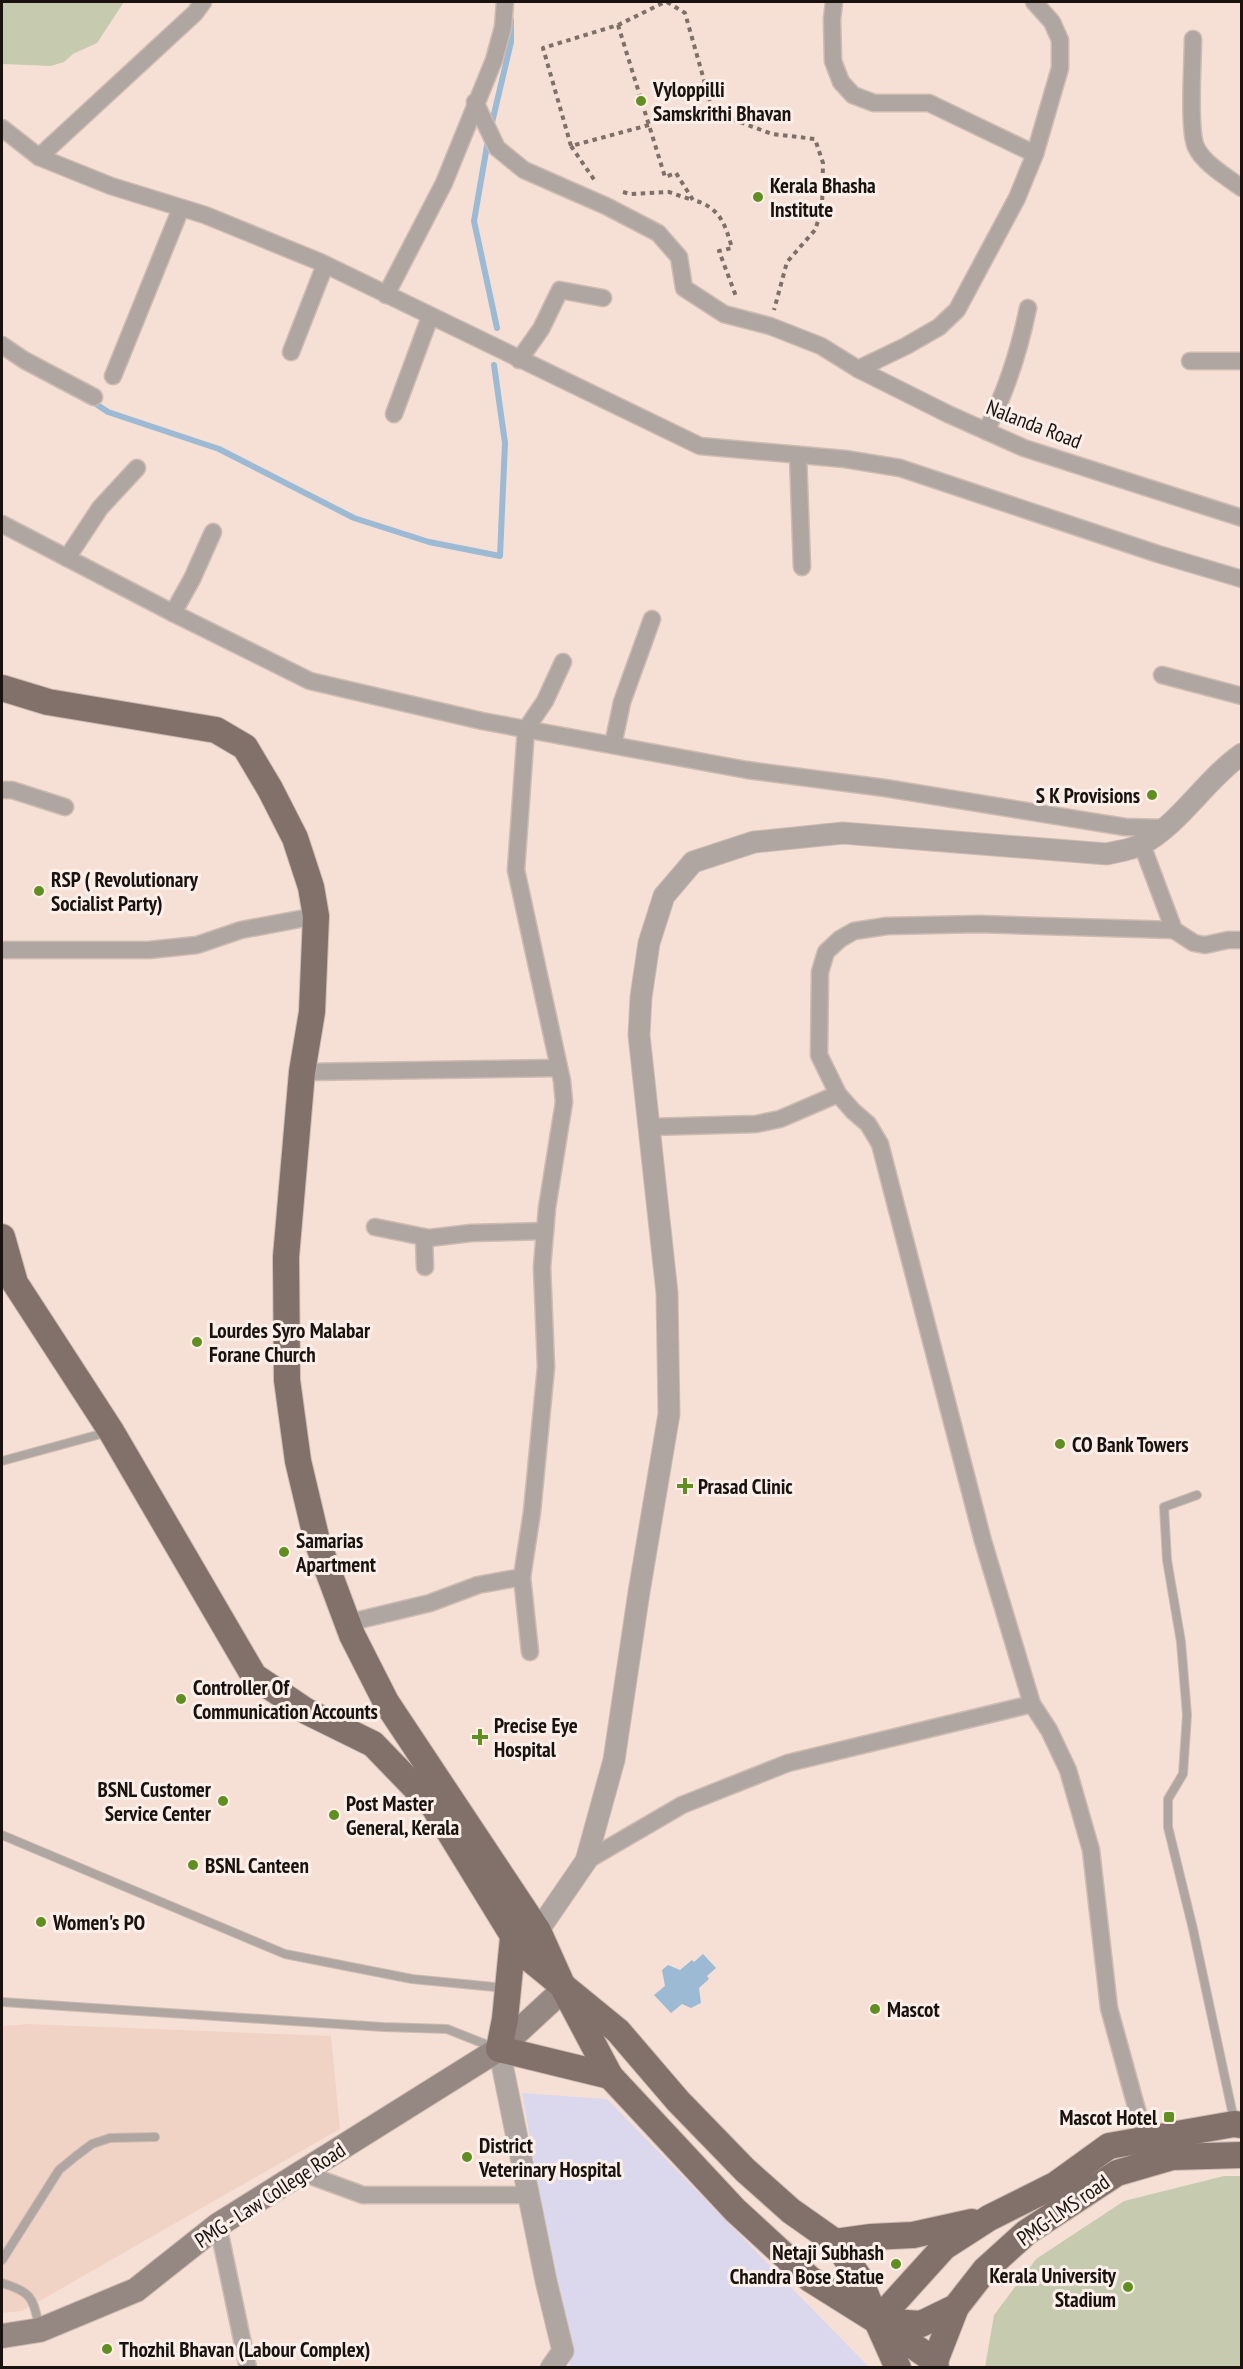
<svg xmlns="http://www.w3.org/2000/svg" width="1243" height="2369" viewBox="0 0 1243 2369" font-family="'PT Sans Narrow',sans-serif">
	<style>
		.commercial { fill: #dbd8ee }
		.built { fill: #f0d3c5 }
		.green { fill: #c6cbb0 }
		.water { fill: #9cbad4 }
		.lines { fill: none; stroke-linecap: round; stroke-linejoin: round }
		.stream { stroke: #9cbad4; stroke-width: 6 }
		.service-casing { stroke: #cebbb2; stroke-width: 10 }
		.minor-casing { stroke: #cebbb2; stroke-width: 19 }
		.tertiary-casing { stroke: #cebbb2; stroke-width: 23 }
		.secondary-casing { stroke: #cebbb2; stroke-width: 26 }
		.primary-casing { stroke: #cebbb2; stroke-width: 28 }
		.path { stroke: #7e7069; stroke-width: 4; stroke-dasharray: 4.5 4.5; stroke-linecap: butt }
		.service { stroke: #afa6a2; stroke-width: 8 }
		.minor { stroke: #afa6a2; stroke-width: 16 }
		.tertiary { stroke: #afa6a2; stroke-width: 21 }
		.secondary { stroke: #958781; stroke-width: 24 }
		.primary { stroke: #82716a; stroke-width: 26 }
		.poi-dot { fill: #618e20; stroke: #fcefe9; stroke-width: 2 }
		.labels { text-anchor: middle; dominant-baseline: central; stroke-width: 6; stroke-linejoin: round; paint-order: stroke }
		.poi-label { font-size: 21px; font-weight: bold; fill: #19120e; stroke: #fcefe9; text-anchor: start }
		.street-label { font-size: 21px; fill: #19120e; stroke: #fcefe9 }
	</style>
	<rect width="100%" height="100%" fill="#f6e0d6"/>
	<polygon class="commercial" points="522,2093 607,2099 869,2367 570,2367"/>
	<polygon class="built" points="29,2024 331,2036 340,2129 22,2311 2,2313 2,2026"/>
	<g class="green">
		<polygon points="2,2 124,2 97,43 73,54 64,62 51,66 2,64"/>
		<polygon points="1224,2176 1241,2176 1241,2367 985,2367 994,2315 1036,2259 1124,2201"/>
	</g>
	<polygon class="water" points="703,1954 716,1968 707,1976 709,1979 699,1988 701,2003 691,2008 682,2004 671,2013 654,1995 665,1986 662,1970 668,1965 680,1970 692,1960 694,1962"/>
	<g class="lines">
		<g class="stream">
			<polyline points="491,127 511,42 511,20"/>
			<polyline points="488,140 474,221 497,328"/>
			<polyline points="90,400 108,412 219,449 354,518 429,542 500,556 505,443 494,365"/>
		</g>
		<defs>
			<g id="service">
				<polyline points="2,1461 108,1432"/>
				<polyline points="1197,1495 1164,1507 1167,1560 1181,1642 1187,1715 1183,1774 1168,1799 1168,1827 1193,1929 1234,2120"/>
				<polyline points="2,1835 285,1954 412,1979 505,1988"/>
				<polyline points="2,2002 383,2027 447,2029 495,2048"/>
				<polyline points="2,2260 59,2170 76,2156 92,2144 110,2138 155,2137"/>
				<path d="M2,2283C34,2293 32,2298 40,2329"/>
			</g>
			<g id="minor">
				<polyline points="834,2 832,19 833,61 841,82 853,95 874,103 929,103 1035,154"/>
				<path d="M1193,39C1193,61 1188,130 1196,147C1203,163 1228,178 1242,188"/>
				<polyline points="475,102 497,148 524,170 606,206 658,233 679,257 684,288 724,314 770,326 821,346 858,369 948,414 1024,448 1242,518"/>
				<polyline points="2,128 39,157 111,186 205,215 320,262 700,446 845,459 900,468 1158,554 1242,579"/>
				<polyline points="39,157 195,13 203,2"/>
				<polyline points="386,295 444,183 494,60 503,27 505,2"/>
				<polyline points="2,345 24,360 94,397"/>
				<polyline points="291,352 325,265"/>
				<polyline points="519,360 541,329 560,290 603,298"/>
				<polyline points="1190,361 1242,361"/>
				<polyline points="858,369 906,346 939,327 957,310 1017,198 1035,154 1060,68 1060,40 1052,22 1034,2"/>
				<polyline points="113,376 181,208"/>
				<polyline points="394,414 430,317"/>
				<path d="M986,431C1007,390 1019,352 1028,308"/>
				<polyline points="798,455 802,567"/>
				<polyline points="2,524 173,613 310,681 482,721 747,770 885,788 1125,827 1165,828"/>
				<polyline points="67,558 100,508 137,468"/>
				<polyline points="173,613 192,579 213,532"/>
				<polyline points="1162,675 1242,696"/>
				<polyline points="613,745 622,702 652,619"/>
				<polyline points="2,790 12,790 65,807"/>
				<polyline points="1142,845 1174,930 1194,943 1205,945 1228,940 1242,940"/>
				<polyline points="2,950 149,950 197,945 241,930 316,916"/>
				<polyline points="302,1072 559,1068"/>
				<polyline points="838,1094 853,1111 868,1124 880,1144 983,1541 1032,1704 1049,1730 1068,1770 1091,1850 1109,2008 1145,2139"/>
				<polyline points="649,1127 756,1124 780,1119 838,1094 819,1055 820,972 826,952 840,939 854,931 887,926 979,924 1174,930"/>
				<polyline points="375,1227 429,1238 471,1233 545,1231"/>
				<polyline points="424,1237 425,1267"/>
				<polyline points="522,1577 530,1652"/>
				<polyline points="347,1623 430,1603 478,1585 522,1577 532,1512 546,1367 542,1267 547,1208 564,1102 562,1081 516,870 526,729 545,701 563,662"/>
				<polyline points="586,1861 682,1805 788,1763 1032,1704"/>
				<polyline points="303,2173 363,2195 530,2195"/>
				<polyline points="218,2225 248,2368"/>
			</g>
			<g id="tertiary">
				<path d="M525,1938L538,1931L586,1861L614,1760L639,1592L669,1414L667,1293L639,1035L641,997L649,943L664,896L693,862L754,842L843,833L1107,854C1118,851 1132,850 1142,844C1180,824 1206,779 1242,754"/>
				<polyline points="499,2049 546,2281 563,2351 551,2368"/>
			</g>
			<polyline id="secondary" points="2,2336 40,2330 136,2290 218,2225 499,2049 564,1989"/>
			<g id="primary">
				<polyline points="2,688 48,702 216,730 245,747 270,789 295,838 311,887 316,916 312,1012 302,1072 286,1257 287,1380 298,1461 317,1541 352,1635 386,1702 538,1931 564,1989 610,2076 735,2210 810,2279 877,2321 898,2368"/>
				<polyline points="2,1237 15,1283 111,1431 254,1676 306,1711 373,1744 434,1807 525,1955 618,2031 678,2101 745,2170 791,2211 835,2242 858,2276 877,2321 935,2361 936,2368"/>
				<polyline points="513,1938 505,2019 499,2049 610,2076"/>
				<polyline points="835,2242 871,2237 913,2235 972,2222"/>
				<polyline points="877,2321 944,2247 989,2218 1055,2185 1109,2146 1234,2124 1242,2125"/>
				<polyline points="877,2321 921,2324 956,2307 985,2270 1027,2232 1117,2173 1172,2157 1242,2155"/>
				<polyline points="935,2361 956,2307"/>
			</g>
		</defs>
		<use href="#service" class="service-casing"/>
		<use href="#minor" class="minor-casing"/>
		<use href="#tertiary" class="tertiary-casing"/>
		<use href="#secondary" class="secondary-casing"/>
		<use href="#primary" class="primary-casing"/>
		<g class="path">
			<polyline points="667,2 685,13 713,112 772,134 815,139 823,163 822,209 815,230 787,262 774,310"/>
			<path d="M618,25L665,177L676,173L693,200C720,207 725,224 732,248L719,251L737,299"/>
			<polyline points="649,125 571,146 543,48 618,25 665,2"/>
			<polyline points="571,146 595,181"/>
			<polyline points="623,192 630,194 669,192 692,200"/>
		</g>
		<use href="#service" class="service"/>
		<use href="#minor" class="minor"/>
		<use href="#tertiary" class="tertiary"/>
		<use href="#secondary" class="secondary"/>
		<use href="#primary" class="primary"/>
	</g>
	<g class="poi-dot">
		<circle cx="641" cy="101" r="6"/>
		<circle cx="758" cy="197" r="6"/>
		<circle cx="1152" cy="795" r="6"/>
		<circle cx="39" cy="891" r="6"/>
		<circle cx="197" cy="1342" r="6"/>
		<circle cx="1060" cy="1444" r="6"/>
		<path d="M682 1477h6v6h6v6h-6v6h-6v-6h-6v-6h6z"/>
		<circle cx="284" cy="1552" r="6"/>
		<circle cx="181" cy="1699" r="6"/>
		<path d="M477 1728h6v6h6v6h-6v6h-6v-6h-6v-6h6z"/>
		<circle cx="223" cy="1801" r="6"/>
		<circle cx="334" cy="1815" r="6"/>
		<circle cx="193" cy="1865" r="6"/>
		<circle cx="41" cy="1922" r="6"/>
		<circle cx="875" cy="2009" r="6"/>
		<rect x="1163" y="2111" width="12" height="12" rx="3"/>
		<circle cx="467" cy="2157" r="6"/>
		<circle cx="896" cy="2264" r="6"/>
		<circle cx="1128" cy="2287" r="6"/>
		<circle cx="107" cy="2349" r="6"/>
	</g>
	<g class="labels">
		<g class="poi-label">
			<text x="653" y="89">Vyloppilli<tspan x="653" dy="24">Samskrithi Bhavan</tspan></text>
			<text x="770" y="185">Kerala Bhasha<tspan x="770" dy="24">Institute</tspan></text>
			<text x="1140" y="795" text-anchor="end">S K Provisions</text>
			<text x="51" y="879">RSP ( Revolutionary<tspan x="51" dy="24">Socialist Party)</tspan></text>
			<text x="209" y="1330">Lourdes Syro Malabar<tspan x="209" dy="24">Forane Church</tspan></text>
			<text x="1072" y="1444">CO Bank Towers</text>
			<text x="698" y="1486">Prasad Clinic</text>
			<text x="296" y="1540">Samarias<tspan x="296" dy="24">Apartment</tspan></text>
			<text x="193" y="1687">Controller Of<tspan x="193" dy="24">Communication Accounts</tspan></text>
			<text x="494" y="1725">Precise Eye<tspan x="494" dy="24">Hospital</tspan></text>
			<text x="211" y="1789" text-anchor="end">BSNL Customer<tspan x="211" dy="24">Service Center</tspan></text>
			<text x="346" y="1803">Post Master<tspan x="346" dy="24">General, Kerala</tspan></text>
			<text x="205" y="1865">BSNL Canteen</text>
			<text x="53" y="1922">Women's PO</text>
			<text x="887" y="2009">Mascot</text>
			<text x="1157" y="2117" text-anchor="end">Mascot Hotel</text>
			<text x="479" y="2145">District<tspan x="479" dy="24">Veterinary Hospital</tspan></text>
			<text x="884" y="2252" text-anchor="end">Netaji Subhash<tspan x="884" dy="24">Chandra Bose Statue</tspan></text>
			<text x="1116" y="2275" text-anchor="end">Kerala University<tspan x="1116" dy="24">Stadium</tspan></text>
			<text x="119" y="2349">Thozhil Bhavan (Labour Complex)</text>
		</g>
		<g class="street-label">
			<text transform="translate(1034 424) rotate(21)">Nalanda Road</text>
			<text transform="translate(270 2195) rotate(-33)">PMG - Law College Road</text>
			<text transform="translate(1063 2210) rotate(-35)">PMG-LMS road</text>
		</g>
	</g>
	<rect width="1243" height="2369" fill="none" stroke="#19120e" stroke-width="6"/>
</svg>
